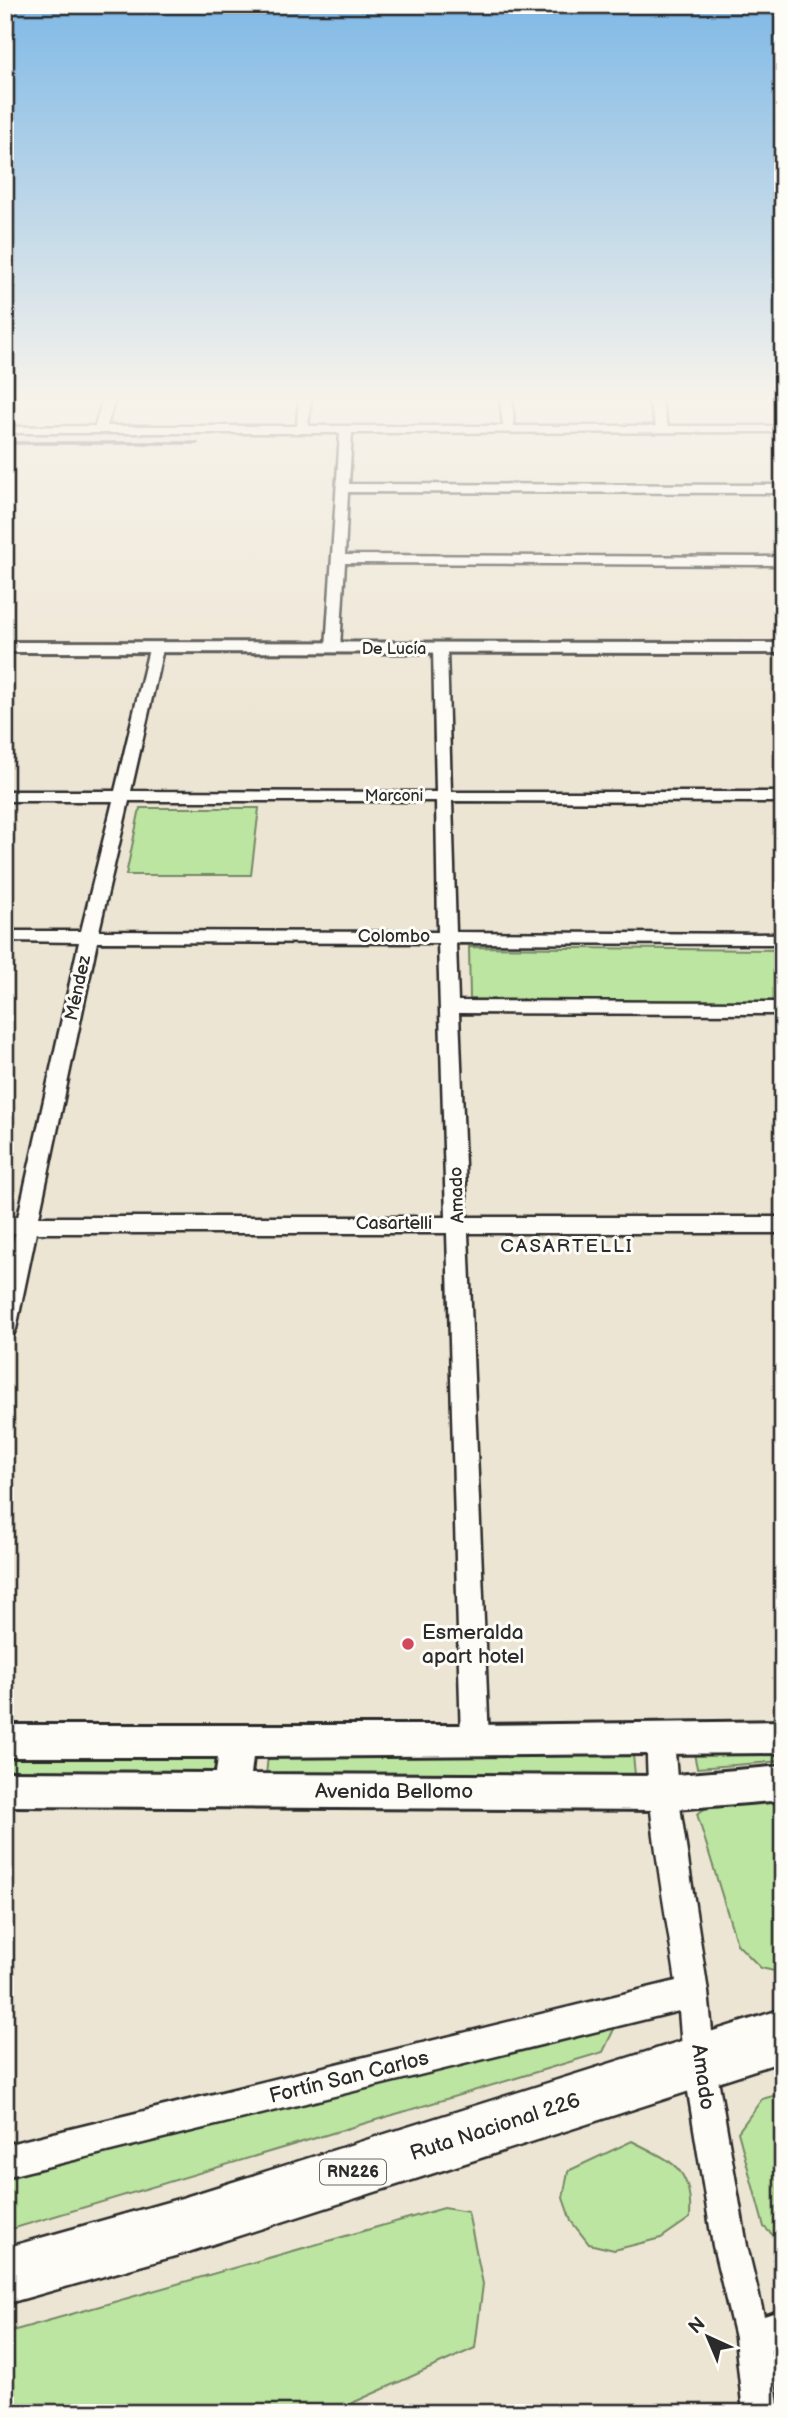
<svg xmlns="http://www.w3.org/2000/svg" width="788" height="2418" viewBox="0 0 788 2418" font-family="'Balsamiq Sans',sans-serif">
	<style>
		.green { fill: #bce5a1; stroke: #748866; stroke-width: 2 }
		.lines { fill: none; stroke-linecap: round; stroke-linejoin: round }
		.minor-casing { stroke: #2b2b2b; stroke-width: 5 }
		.tertiary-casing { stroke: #2b2b2b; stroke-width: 6 }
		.trunk-casing { stroke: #2b2b2b; stroke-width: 5 }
		.minor { fill: #fdfcf7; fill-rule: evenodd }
		.tertiary { fill: #fdfcf7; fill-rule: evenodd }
		.trunk { fill: #fdfcf7; fill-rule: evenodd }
		.rail { stroke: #2b2b2b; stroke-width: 3.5 }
		.poi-dot { fill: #d1495b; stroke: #fdfcf7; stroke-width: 2.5 }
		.labels { text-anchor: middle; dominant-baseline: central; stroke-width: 6; stroke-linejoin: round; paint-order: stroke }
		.far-street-label { font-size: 16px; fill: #2b2b2b; stroke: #fdfcf7 }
		.shield { fill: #fdfcf7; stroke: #6a6a68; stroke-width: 2 }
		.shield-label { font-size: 16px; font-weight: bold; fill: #2b2b2b }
		.street-label { font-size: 18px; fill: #2b2b2b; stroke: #fdfcf7 }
		.neighbourhood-label { font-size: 19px; letter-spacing: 2px; fill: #2b2b2b; stroke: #fdfcf7 }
		.near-poi-label { font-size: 21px; fill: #2b2b2b; stroke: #fdfcf7; text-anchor: start }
		.near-street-label { font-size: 21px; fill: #2b2b2b; stroke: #fdfcf7 }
	</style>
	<rect width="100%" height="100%" fill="#ede5d3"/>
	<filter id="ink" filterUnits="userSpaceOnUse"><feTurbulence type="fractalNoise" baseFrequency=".0143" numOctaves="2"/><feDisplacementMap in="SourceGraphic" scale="14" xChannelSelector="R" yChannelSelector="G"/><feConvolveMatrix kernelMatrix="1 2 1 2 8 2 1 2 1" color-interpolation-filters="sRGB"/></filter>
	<g filter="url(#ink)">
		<g class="green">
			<polygon points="140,808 259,808 251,875 126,875"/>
			<polygon points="469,947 783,950 783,1002 470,999"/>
			<polygon points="783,1747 783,1761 697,1768 693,1749"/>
			<polygon points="5,1755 217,1755 215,1776 5,1776"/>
			<polygon points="268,1755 633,1755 635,1775 266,1776"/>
			<polygon points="783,1798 783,1973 761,1968 737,1944 697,1814 718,1800"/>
			<polygon points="615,2027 603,2052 5,2231 5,2176"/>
			<polygon points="783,2093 783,2244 764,2227 738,2132 762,2099"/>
			<path d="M632,2141C672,2162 693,2167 690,2218L661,2238L614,2250L589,2244L571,2221L563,2198L568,2171Z"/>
			<polygon points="444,2208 468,2212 483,2284 475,2348 330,2413 5,2413 5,2333"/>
		</g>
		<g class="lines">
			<defs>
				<g id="minor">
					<polygon points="103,399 115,399 107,426 297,426 299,399 311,399 308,426 503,426 500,399 512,399 514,426 656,426 648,399 660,399 668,426 783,426 783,432 352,433 349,484 783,485 783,493 348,492 345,555 783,557 783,565 345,563 340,648 333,652 326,648 340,433 5,433 5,427 95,426"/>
					<path d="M156,645L163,649L131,791L436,792L433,649L440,645L447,649L451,792H783V802L452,801L456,932L783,934V944L456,943L458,1001L783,1002V1014L459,1013L467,1217H783V1233H468L489,1741L485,1750L475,1754L465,1750L461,1741L447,1233H36L16,1329L13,1335L5,1338V1277L15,1233H5V1217H18L79,942L5,941V931H81L113,801H5V791H115L149,649ZM129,801H436L438,932L99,931ZM97,942L438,943L446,1217H39Z"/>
					<path d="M660,1725L670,1729L674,1738L678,1793L708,1992L715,2061L747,2246L764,2316L783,2310V2344L771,2349L779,2413H743L735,2338L713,2246L683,2061L679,2011L5,2177V2145L676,1981C670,1937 637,1759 650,1729Z"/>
				</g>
				<g id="tertiary">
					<polygon points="5,642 783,643 783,653 5,652"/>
					<polygon points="783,1721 783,1753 253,1757 251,1774 664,1776 783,1766 783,1800 664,1810 5,1806 5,1772 216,1773 218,1757 5,1757 5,1725 475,1725"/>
				</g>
				<polygon id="trunk" points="783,2009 783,2061 182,2254 5,2304 5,2248 182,2198"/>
			</defs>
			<use href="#minor" class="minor-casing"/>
			<use href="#tertiary" class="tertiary-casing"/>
			<use href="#trunk" class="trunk-casing"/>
			<use href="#minor" class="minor"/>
			<use href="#tertiary" class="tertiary"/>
			<use href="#trunk" class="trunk"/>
			<polyline class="rail" points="5,443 197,443"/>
		</g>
	</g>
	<linearGradient id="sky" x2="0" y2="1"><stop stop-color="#80b9e6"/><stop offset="0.54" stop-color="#f7f3eb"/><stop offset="1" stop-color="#f7f3eb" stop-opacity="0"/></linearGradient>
	<rect width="788" height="737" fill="url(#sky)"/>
	<circle class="poi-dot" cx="408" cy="1644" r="7"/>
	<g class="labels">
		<g class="far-street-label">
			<text x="394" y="649">De Lucía</text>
			<text x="394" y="796">Marconi</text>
		</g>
		<rect class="shield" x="320" y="2159.5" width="66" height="25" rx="5"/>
		<g class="shield-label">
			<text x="353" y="2172">RN226</text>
		</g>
		<g class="street-label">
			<text x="394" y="936">Colombo</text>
			<text transform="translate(78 988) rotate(-78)">Méndez</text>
			<text transform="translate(457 1195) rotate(-92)">Amado</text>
			<text x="394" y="1223">Casartelli</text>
		</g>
		<g class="neighbourhood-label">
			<text x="567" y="1246">CASARTELLI</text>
		</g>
		<g class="near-poi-label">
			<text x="422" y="1632">Esmeralda<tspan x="422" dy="24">apart hotel</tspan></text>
		</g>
		<g class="near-street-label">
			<text x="394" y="1791">Avenida Bellomo</text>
			<text transform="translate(349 2077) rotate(-14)">Fortín San Carlos</text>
			<text transform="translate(703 2077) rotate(82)">Amado</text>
			<text transform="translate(495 2127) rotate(-18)">Ruta Nacional 226</text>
		</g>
	</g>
	<rect width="788" height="2418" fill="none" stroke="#fdfcf7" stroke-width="28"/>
	<rect x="14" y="14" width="760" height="2390" fill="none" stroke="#2b2b2b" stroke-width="2.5" filter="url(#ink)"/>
	<g transform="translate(708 2337) rotate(316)" stroke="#fdfcf7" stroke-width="5" paint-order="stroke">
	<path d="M0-5L12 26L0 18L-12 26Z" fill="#2b2b2b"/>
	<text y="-10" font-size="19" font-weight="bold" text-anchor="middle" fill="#2b2b2b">N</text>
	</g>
</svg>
